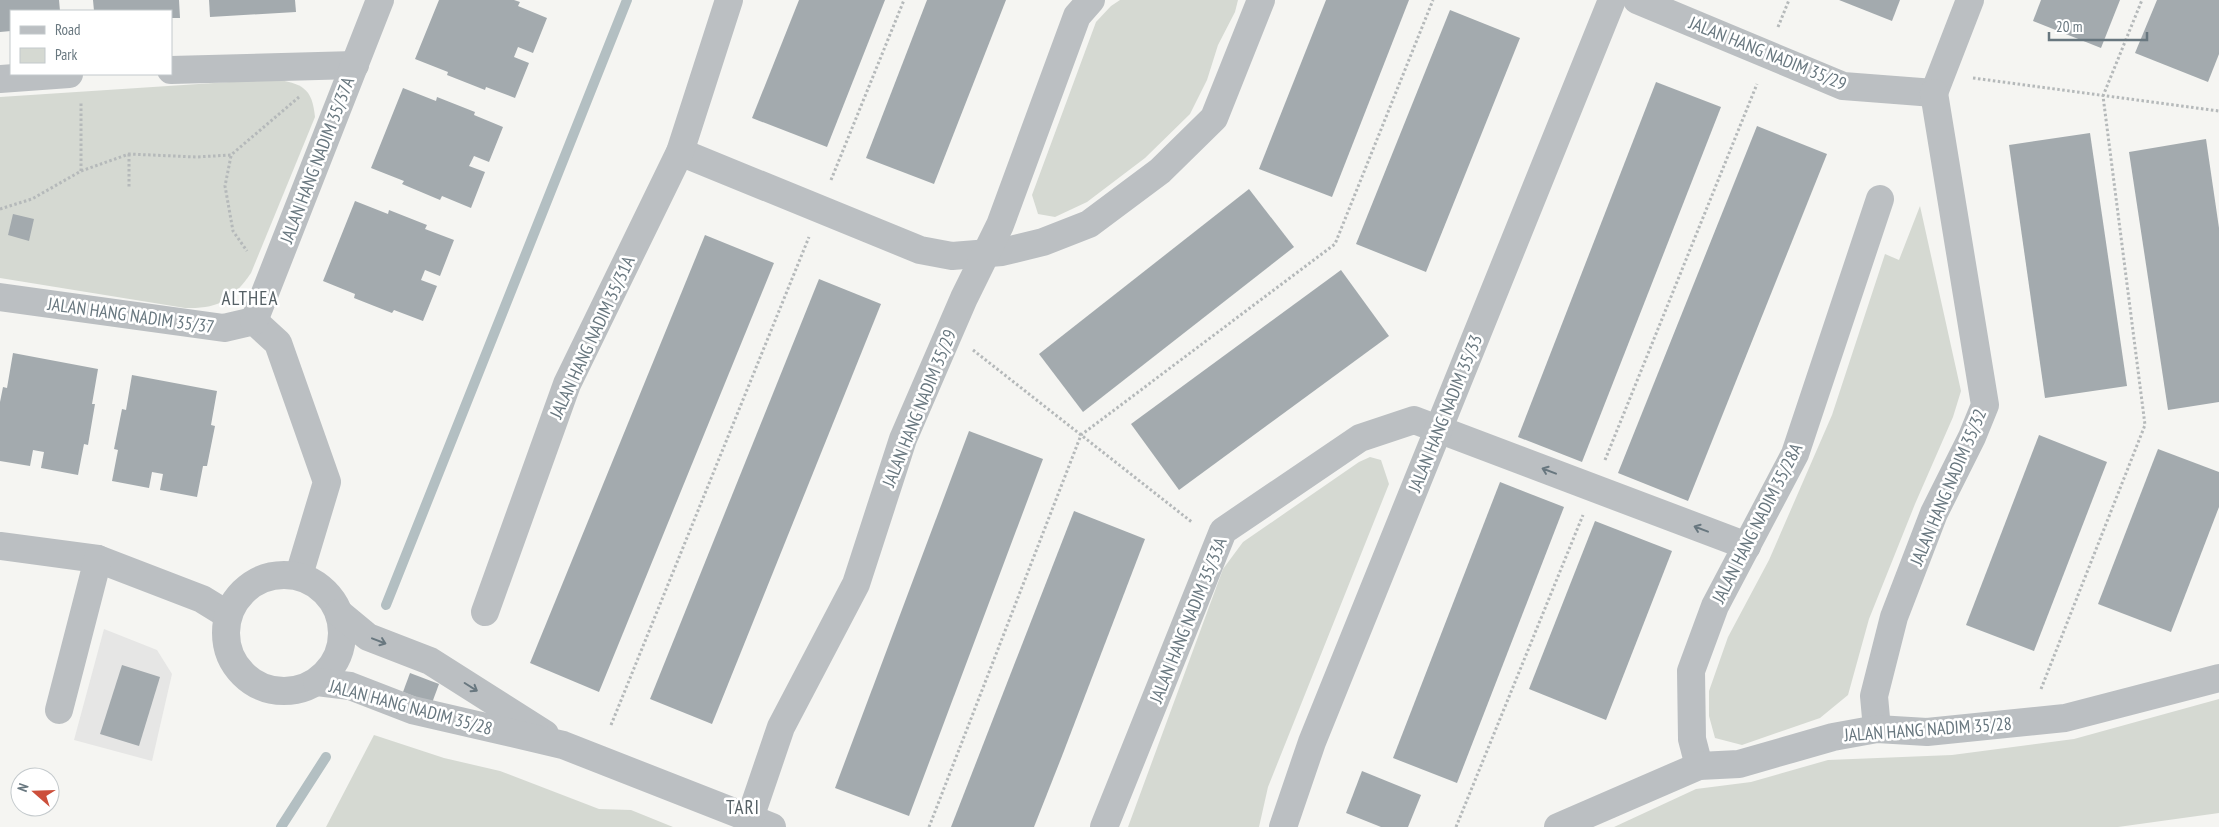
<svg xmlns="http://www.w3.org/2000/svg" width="2219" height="827" viewBox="0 0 2219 827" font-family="'PT Sans Narrow',sans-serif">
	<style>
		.built { fill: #e6e6e5 }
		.green { fill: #d5d9d2 }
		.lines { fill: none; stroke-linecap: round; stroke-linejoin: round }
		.stream { stroke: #b3bfc2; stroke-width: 10 }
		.building { fill: #a3aaae }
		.path { stroke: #b5b9ba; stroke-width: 3; stroke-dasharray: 2.5 2.5; stroke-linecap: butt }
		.minor { stroke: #bbbfc2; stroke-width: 28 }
		.oneway { stroke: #68777f }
		.labels { text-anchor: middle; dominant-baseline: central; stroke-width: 5; stroke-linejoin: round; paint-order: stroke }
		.street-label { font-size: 18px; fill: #68777f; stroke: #fff }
		.neighbourhood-label { font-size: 19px; letter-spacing: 1px; fill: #556065; stroke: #fff }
	</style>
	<rect width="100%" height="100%" fill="#f5f5f2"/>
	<polygon class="built" points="104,629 157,650 172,674 152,761 74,740"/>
	<g class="green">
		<polygon points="1120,0 1238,0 1235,12 1218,45 1207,80 1190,114 1145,158 1087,202 1055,217 1038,214 1032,195 1096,22 1111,6"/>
		<path d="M274,79C302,84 312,87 315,117L251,273C232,300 219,309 185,308L0,278V97Z"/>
		<polygon points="1920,206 1961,391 1953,417 1915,504 1869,619 1848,695 1820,718 1742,745 1715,738 1709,716 1709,691 1728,637 1769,560 1832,415 1885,254 1899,260"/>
		<polygon points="1370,457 1381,460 1389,484 1268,787 1259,827 1128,827 1223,569 1243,542 1359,462"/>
		<polygon points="2219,699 2219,813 2118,827 1614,827 1696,789 1751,782 1828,760 1952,755 2074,739"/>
		<polygon points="374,735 444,758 500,771 599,809 631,810 673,827 326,827"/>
	</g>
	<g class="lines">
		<g class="stream">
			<polyline points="386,605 627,0"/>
			<polyline points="281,827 326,757"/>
		</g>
	</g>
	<g class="building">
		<polygon points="0,0 59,0 60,11 11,11 11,31 0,32"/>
		<polygon points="93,0 179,0 180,18 171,18 171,11 94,11"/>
		<polygon points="209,0 295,0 296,12 210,17"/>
		<polygon points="439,0 514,0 520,2 518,6 547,18 533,53 518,47 514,57 529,63 515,98 486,87 485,90 447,75 448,72 415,59"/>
		<polygon points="799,0 885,0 827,147 752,118"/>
		<polygon points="927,0 1006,0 934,184 866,158"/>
		<polygon points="1326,0 1409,0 1332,197 1259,169"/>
		<polygon points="1839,0 1900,0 1892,21"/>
		<polygon points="2041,0 2120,0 2101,48 2033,21"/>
		<polygon points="2157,0 2219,0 2219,54 2208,82 2135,53"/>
		<polygon points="1450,10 1520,38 1426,272 1356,244"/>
		<polygon points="1656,82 1721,107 1582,462 1518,437"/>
		<polygon points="403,88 436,101 437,97 475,112 474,115 503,127 489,162 474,156 469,166 485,172 471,208 442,196 440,200 402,184 404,181 371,168"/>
		<polygon points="1757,126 1827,154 1688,501 1618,473"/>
		<polygon points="2090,133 2127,386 2045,398 2009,145"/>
		<polygon points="2206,139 2219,228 2219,402 2168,410 2129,152"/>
		<polygon points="1249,189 1294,247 1083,412 1039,354"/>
		<polygon points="355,201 388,214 389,210 427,225 425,229 454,240 440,276 425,270 421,280 437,286 423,321 394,310 392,313 354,298 355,294 323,281"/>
		<polygon points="13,214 34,219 29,241 8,235"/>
		<polygon points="705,235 774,263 599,692 530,663"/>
		<polygon points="1341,270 1389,336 1179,490 1131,424"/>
		<polygon points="819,279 881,304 712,724 650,699"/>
		<polygon points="13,353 98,369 92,404 95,404 88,445 84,444 78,475 41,468 44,452 33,450 30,466 0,461 0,402 3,387 7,388"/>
		<polygon points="132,375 217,391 211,425 215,426 207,466 203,466 197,497 160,490 163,474 152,472 149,488 112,481 118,450 114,449 122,409 126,410"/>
		<polygon points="969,431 1043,459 909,816 835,788"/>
		<polygon points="2039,435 2107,462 2034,651 1966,625"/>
		<polygon points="2158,449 2219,472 2219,507 2171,632 2098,604"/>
		<polygon points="1500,482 1564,507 1457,783 1393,758"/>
		<polygon points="1074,511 1145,539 1062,756 1034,827 951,827"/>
		<polygon points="1595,521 1672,551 1606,720 1529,689"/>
		<polygon points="122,665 160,677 139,746 100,734"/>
		<polygon points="410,673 439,684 432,703 403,692"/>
		<polygon points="1362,771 1421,795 1408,827 1381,827 1346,813"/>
	</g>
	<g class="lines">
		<g class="path">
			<polyline points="1778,27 1789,0"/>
			<polyline points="1973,78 2219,111"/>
			<polyline points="129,154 129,189"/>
			<polyline points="231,156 225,186 233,231 247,251"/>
			<polyline points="81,171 81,101"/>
			<polyline points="831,180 904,0"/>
			<polyline points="0,209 32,199 81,171 129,154 196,157 231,155 299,97"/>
			<polyline points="973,350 1193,523"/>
			<polyline points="1605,460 1757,84"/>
			<polyline points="2041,689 2145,425 2103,96 2142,0"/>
			<polyline points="611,725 809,237"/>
			<polyline points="929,827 1081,435 1335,244 1433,0"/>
			<polyline points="1456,827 1583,515"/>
		</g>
		<g class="minor">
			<polyline points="1637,0 1843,86 1934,93"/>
			<polyline points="171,70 355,65"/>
			<polyline points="0,79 69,74"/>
			<polyline points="1934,93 1970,0"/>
			<polyline points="680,152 920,250 952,256 1002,252 1043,242 1089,224 1160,171 1214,118 1261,0"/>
			<polyline points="0,297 224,328 254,321 278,343 327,482 299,575"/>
			<polyline points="254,321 380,0"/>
			<polyline points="0,546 98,559 202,599 228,615"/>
			<circle cx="284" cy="633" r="58"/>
			<polyline points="485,612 567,384 680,152 729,0"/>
			<polyline points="339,613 368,637 430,661 545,734"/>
			<polyline points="317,682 350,686 412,710 563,745 772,827"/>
			<polyline points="59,710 98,559"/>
			<polyline points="1877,729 1874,696 1894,617 1934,513 1972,437 1985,405 1934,93"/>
			<polyline points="1699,766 1692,739 1691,671 1715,606 1795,454 1880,199"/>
			<polyline points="750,818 781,727 856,584 903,439 964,298 1000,225 1077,16 1091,0"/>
			<polyline points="1104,827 1223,531 1360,438 1414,420 1747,546"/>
			<polyline points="1283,827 1312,742 1612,0"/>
			<polyline points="1558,827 1699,766 1739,764 1833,737 1877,729 1927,732 2065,718 2219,678"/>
		</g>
	</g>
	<defs><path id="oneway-shaft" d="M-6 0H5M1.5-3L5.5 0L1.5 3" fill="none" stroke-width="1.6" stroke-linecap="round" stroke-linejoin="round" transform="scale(1.25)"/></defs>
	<g class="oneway">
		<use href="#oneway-shaft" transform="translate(1549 471) rotate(-159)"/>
		<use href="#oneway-shaft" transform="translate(1701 529) rotate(-159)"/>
		<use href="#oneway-shaft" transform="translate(379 641) rotate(21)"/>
		<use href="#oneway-shaft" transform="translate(471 687) rotate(32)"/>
	</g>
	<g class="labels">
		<g class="street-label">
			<text transform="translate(1768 53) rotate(22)">JALAN HANG NADIM 35/29</text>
			<text transform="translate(317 160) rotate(-69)">JALAN HANG NADIM 35/37A</text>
			<text transform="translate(131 315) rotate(8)">JALAN HANG NADIM 35/37</text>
			<text transform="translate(592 337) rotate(-65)">JALAN HANG NADIM 35/31A</text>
			<text transform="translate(919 408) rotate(-68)">JALAN HANG NADIM 35/29</text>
			<text transform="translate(1445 413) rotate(-68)">JALAN HANG NADIM 35/33</text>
			<text transform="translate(1948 487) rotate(-67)">JALAN HANG NADIM 35/32</text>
			<text transform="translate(1757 523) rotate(-63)">JALAN HANG NADIM 35/28A</text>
			<text transform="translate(1188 620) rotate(-68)">JALAN HANG NADIM 35/33A</text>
			<text transform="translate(411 707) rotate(15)">JALAN HANG NADIM 35/28</text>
			<text transform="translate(1928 729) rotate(-4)">JALAN HANG NADIM 35/28</text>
		</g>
		<g class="neighbourhood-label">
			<text x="250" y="298">ALTHEA</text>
			<text x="743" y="807">TARI</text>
		</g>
	</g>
	<rect x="10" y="10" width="162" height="65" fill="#ffffff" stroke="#c3c9cc"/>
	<rect x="20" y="26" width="25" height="8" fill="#bbbfc2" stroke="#c3c9cc"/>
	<text x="55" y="35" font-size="15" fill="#68777f">Road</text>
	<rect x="20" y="48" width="25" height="15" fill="#d5d9d2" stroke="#c3c9cc"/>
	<text x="55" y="60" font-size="15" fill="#68777f">Park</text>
	<g transform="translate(35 792) rotate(290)"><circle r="24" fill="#ffffff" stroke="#c3c9cc"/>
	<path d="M0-4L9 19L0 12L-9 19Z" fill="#cc4f3b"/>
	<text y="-8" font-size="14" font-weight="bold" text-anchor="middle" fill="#68777f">N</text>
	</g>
	<path d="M2049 32v8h98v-8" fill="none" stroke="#68777f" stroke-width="2.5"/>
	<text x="2056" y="32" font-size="15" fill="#68777f" stroke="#ffffff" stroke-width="4" paint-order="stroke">20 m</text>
</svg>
